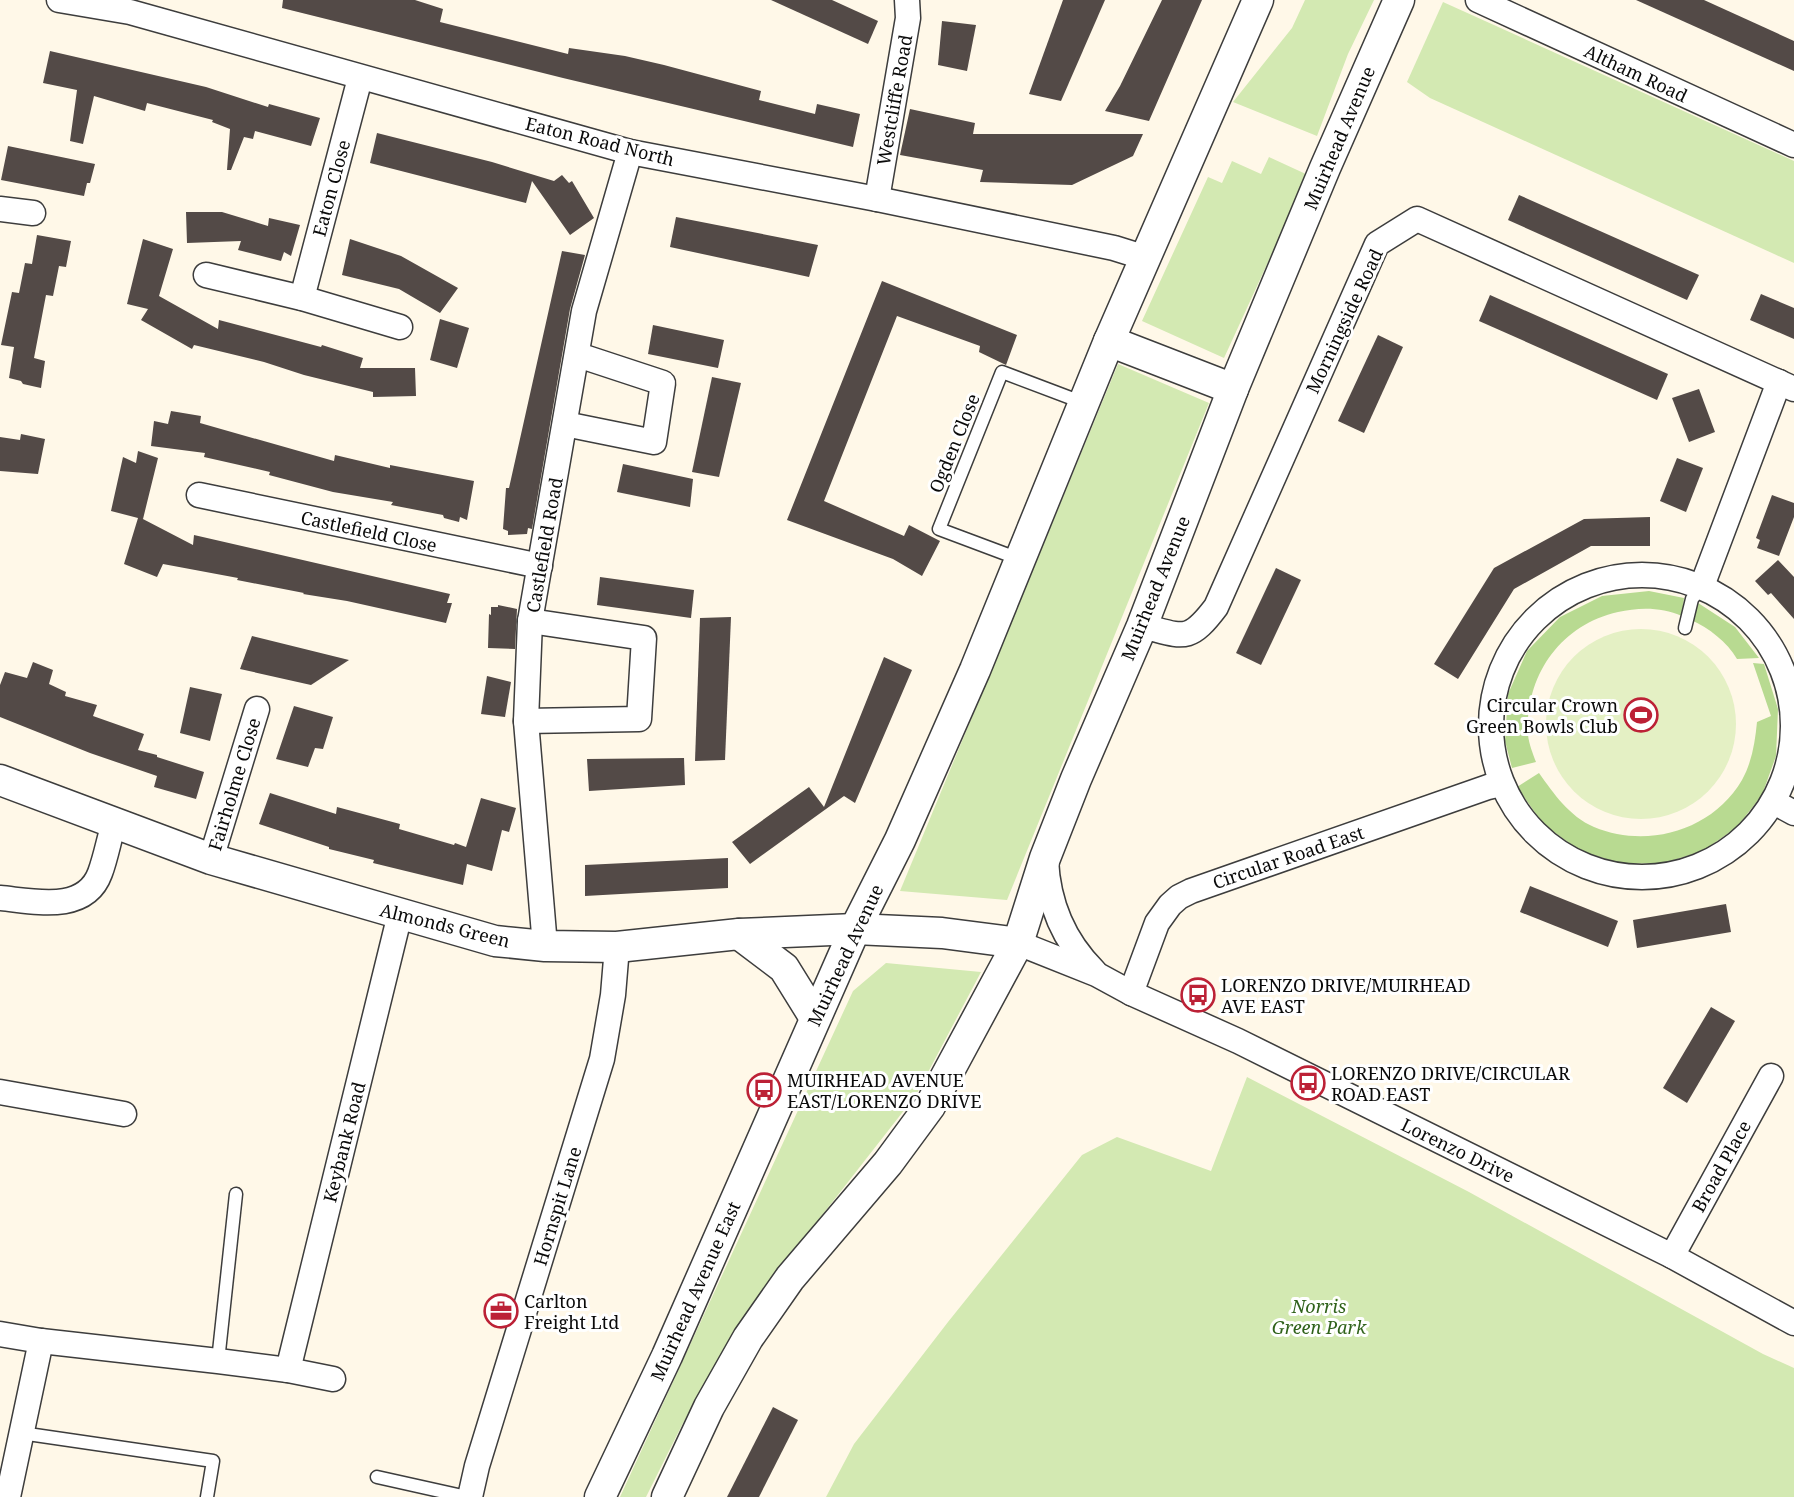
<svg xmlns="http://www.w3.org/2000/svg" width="1794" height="1497" viewBox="0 0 1794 1497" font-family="'Noto Serif',serif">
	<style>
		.green { fill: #d3e9b2 }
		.forest { fill: #b8da91 }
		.pitch { fill: #e4f0c4 }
		.building { fill: #534a47 }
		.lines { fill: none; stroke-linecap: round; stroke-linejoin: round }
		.service-casing { stroke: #3d3d3d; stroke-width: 15 }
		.minor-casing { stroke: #3d3d3d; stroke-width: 27 }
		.tertiary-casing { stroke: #3d3d3d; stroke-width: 33 }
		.service { stroke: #fff; stroke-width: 12 }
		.minor { stroke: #fff; stroke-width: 24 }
		.tertiary { stroke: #fff; stroke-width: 30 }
		.labels { text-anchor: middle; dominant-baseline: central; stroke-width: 6; stroke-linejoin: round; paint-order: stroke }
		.street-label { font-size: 18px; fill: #0a0a0a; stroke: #fff }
		.poi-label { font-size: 18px; fill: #0a0a0a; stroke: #fff; text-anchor: start }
		.park-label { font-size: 18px; font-style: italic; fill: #30621b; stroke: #fff }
	</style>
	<rect width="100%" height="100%" fill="#fff8e8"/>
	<g class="green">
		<polygon points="1305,0 1374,0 1348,54 1317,136 1233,102 1292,28"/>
		<polygon points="1443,2 1794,161 1794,263 1430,98 1407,82"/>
		<polygon points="1269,157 1308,175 1224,358 1142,321 1208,177 1222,183 1232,161 1261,174"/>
		<polygon points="1118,364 1209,403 1007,900 900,891"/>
		<polygon points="886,963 981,972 916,1095 748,1310 682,1425 646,1497 620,1497 853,991"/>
		<polygon points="1247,1077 1469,1192 1763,1354 1794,1368 1794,1497 826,1497 854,1444 948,1322 1082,1155 1117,1137 1211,1171"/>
	</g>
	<g class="forest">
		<path d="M1649,591L1684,598L1682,616C1662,607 1639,607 1618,612C1560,625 1525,676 1528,735C1529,744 1533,754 1536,762L1512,768L1505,741L1508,694L1527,651L1560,617L1602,596Z"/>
		<path d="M1695,601L1735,627L1759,658L1737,659C1727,642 1709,628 1691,620Z"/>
		<path d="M1753,663L1764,664L1778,709L1776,756L1762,795L1737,827L1703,851L1664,863L1623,864L1580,851L1543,824L1517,787L1539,773C1554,794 1569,816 1594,827C1647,849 1712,831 1742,780C1752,762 1755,742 1757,722L1771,716Z"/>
	</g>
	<circle class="pitch" cx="1641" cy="724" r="95"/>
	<g class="building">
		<polygon points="283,0 415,0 443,9 440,22 568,54 569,48 625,56 664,65 761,91 759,100 815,114 817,104 839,109 860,114 853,147 563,78 282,8"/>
		<polygon points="771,0 832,0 878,21 868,44"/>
		<polygon points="1063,0 1105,0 1061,101 1029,94"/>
		<polygon points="1162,0 1202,0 1149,121 1105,111 1120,86"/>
		<polygon points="1636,0 1704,0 1794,41 1794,71"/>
		<polygon points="942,21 976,25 967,71 938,65"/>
		<polygon points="50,51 206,87 268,107 269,104 320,118 311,146 255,131 253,139 244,137 231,170 227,170 230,129 212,122 213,120 147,103 145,111 94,96 83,144 70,141 77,90 43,83"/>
		<polygon points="910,109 975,123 973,134 1143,134 1133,156 1072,185 980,182 983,170 900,155"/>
		<polygon points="377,133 492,162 554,181 562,175 569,183 572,181 594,218 570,235 532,181 526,203 370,163"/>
		<polygon points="8,146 95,164 90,183 87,183 84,196 1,180"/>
		<polygon points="1519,195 1699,275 1687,300 1508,220"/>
		<polygon points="186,212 222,212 268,226 269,218 300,225 291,256 284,252 281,261 238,250 241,241 187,243"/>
		<polygon points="676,217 818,245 809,277 670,247"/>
		<polygon points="37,235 71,241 66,267 59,266 53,296 46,295 34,358 45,361 41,388 23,384 21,381 9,378 14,347 1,345 12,292 19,293 25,263 32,264"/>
		<polygon points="143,239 173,249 159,296 218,329 219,320 321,347 322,345 363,358 360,368 415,368 416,396 373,397 373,392 304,375 264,362 194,345 192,349 141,320 148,309 127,304"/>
		<polygon points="350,239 401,256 458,288 440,313 399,289 342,275"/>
		<polygon points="562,251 585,255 570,309 532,529 528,528 527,534 508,535 508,531 503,529 506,488 509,488"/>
		<polygon points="882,281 1017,335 1006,365 979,352 980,346 897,316 824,501 904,536 909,525 940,541 922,576 893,559 787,520"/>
		<polygon points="1761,294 1794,308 1794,339 1750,320"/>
		<polygon points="1490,295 1668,374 1657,400 1479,321"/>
		<polygon points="440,319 469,328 457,368 430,360"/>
		<polygon points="653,325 724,340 718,368 648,354"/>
		<polygon points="1378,335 1403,347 1364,433 1338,421"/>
		<polygon points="712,377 741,383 719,477 692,472"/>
		<polygon points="1699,389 1715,432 1689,442 1672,398"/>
		<polygon points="171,411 201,416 200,423 334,461 335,455 390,468 390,465 474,481 467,520 460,517 459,522 444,518 443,515 391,505 393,502 333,492 269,475 270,472 204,457 205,453 151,446 154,421 168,424"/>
		<polygon points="21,434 45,439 38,474 0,471 0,437 20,440"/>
		<polygon points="138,451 158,458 143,519 141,518 193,545 194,535 450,594 447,603 452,603 446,623 347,601 303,594 304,593 237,580 238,578 163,564 157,577 124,564 138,518 111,511 123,457 136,463"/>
		<polygon points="1677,458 1703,468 1686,512 1660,501"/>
		<polygon points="623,464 693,479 690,507 617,492"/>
		<polygon points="1772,495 1794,503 1794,517 1779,556 1757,548 1760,540 1756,538"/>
		<polygon points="1650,517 1650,546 1591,546 1514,589 1458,679 1434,664 1494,568 1584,519"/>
		<polygon points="1778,560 1794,577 1794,619 1771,593 1768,595 1755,581"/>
		<polygon points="1276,568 1301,580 1261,665 1236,653"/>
		<polygon points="600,577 694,590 691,618 597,605"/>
		<polygon points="498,605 517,609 515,649 488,648 489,614 491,615 491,607 498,607"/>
		<polygon points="731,617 725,760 695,761 700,618"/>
		<polygon points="252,636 349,660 311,685 240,669"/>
		<polygon points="884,657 912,670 855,803 844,796 750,864 732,842 809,787 824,807"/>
		<polygon points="33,662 53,670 49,684 66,692 65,696 97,705 93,716 144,734 138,750 157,755 157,757 204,772 196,799 154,787 157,776 90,753 0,717 0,685 5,672 27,678"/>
		<polygon points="487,676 511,682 505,717 481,714"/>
		<polygon points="190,687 222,694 210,741 180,733"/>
		<polygon points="294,706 333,717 323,749 315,748 308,767 276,759"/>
		<polygon points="684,758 685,785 589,791 587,759"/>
		<polygon points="270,793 336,814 337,807 400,824 399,829 454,845 455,843 466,847 481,798 516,808 509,832 502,830 492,871 467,864 463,885 373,863 374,860 329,849 329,847 259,824"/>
		<polygon points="728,858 728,888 585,896 585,865"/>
		<polygon points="1530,886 1618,921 1608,947 1520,912"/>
		<polygon points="1726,904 1731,932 1637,948 1633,920"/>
		<polygon points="1711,1007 1735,1021 1687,1103 1663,1088"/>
		<polygon points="773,1407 798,1420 759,1497 727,1497"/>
	</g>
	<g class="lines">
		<defs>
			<g id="service">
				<polyline points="1019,559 939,529 1002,372 1084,403"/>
				<polyline points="1685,628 1692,599 1702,586"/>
				<polyline points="218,1361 236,1194"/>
				<polyline points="21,1433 213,1461 207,1497"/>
				<polyline points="377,1477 467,1497"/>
			</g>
			<g id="minor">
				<polyline points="59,0 130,12 630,152 877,199 1114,248 1146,258"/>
				<polyline points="1478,0 1794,145"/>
				<polyline points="877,199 908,18 907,0"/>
				<polyline points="0,209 33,213"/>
				<polyline points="206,275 302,298 400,327"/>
				<polyline points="302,298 360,78"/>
				<polyline points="565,424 654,442 663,383 578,355"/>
				<polyline points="199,495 540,566"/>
				<circle cx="1642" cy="726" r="151"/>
				<polyline points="1702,586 1779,382"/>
				<path d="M1142,626C1183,636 1188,644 1216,607L1377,244L1417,219L1794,389"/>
				<polyline points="526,721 639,719 644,638 530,621"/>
				<polyline points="1774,802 1794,813"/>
				<polyline points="211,859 257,709"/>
				<path d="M1046,860C1048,903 1064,941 1094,971"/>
				<path d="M0,898C33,901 85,914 100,873C106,857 109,839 114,823"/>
				<polyline points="1018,943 1096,974 1131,993 1238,1041 1672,1256 1794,1323"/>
				<polyline points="545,946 526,721 530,621 584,311 630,152"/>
				<polyline points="1131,993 1157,923 1170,905 1179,897 1191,891 1488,787 1501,784"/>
				<polyline points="0,1092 124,1114"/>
				<polyline points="1672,1256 1771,1076"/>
				<polyline points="0,1334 41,1341 218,1361 288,1370 333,1379"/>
				<polyline points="288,1370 400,914"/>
				<polyline points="8,1497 41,1341"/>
				<polyline points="470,1497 477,1466 602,1059 613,995 617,947"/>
			</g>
			<g id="tertiary">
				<polyline points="1109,341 1233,389"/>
				<polyline points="0,780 211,859 495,941 545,946 617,947 739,934 855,929 942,933 1018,943"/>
				<polyline points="739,934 784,968 815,1018"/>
				<polyline points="600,1497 667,1356 855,929 900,840 975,670 1109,341 1258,0"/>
				<polyline points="667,1497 709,1407 748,1338 790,1278 888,1163 930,1106 1018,943 1045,858 1076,779 1142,626 1233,389 1325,168 1399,0"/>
			</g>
		</defs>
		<use href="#service" class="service-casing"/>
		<use href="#minor" class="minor-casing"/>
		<use href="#tertiary" class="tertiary-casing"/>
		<use href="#service" class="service"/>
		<use href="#minor" class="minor"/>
		<use href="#tertiary" class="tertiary"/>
	</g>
	<defs>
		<symbol id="stadium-ring" viewBox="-11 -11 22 22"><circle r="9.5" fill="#fff" stroke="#bc2136" stroke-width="1.5"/><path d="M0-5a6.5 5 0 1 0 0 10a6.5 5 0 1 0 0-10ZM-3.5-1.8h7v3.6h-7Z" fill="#bc2136"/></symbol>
		<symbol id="bus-ring" viewBox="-11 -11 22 22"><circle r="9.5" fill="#fff" stroke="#bc2136" stroke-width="1.5"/><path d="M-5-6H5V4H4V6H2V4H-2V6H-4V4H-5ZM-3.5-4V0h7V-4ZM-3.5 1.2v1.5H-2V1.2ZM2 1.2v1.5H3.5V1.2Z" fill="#bc2136"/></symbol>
		<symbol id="office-ring" viewBox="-11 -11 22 22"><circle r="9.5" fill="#fff" stroke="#bc2136" stroke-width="1.5"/><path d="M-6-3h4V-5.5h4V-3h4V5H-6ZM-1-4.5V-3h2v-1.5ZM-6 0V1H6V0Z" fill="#bc2136"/></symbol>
	</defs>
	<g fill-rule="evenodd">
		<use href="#stadium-ring" x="1622" y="696" width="38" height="38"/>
		<use href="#bus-ring" x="1179" y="976" width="38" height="38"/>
		<use href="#bus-ring" x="1289" y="1064" width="38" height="38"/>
		<use href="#bus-ring" x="745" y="1071" width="38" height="38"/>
		<use href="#office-ring" x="482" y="1292" width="38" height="38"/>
	</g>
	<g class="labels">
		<g class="street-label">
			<text transform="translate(1636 73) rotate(25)">Altham Road</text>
			<text transform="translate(894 100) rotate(-80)">Westcliffe Road</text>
			<text transform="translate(1339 138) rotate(-67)">Muirhead Avenue</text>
			<text transform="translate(600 141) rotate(14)">Eaton Road North</text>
			<text transform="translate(331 188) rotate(-75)">Eaton Close</text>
			<text transform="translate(1344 321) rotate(-65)">Morningside Road</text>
			<text transform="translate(954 443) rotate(-68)">Ogden Close</text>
			<text transform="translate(369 531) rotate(12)">Castlefield Close</text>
			<text transform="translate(544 545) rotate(-80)">Castlefield Road</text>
			<text transform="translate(1155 588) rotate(-68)">Muirhead Avenue</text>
			<text transform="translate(234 784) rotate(-73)">Fairholme Close</text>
			<text transform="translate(1288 857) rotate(-19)">Circular Road East</text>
			<text transform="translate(445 925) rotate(14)">Almonds Green</text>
			<text transform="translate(845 955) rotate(-65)">Muirhead Avenue</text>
			<text transform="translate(344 1142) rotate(-76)">Keybank Road</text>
			<text transform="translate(1458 1150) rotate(26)">Lorenzo Drive</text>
			<text transform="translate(1721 1166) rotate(-61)">Broad Place</text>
			<text transform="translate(557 1206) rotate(-73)">Hornspit Lane</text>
			<text transform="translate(695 1291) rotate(-66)">Muirhead Avenue East</text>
		</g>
		<g class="poi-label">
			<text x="1618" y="705" text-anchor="end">Circular Crown<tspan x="1618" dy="21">Green Bowls Club</tspan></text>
			<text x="1221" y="985">LORENZO DRIVE/MUIRHEAD<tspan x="1221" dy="21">AVE EAST</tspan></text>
			<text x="1331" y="1073">LORENZO DRIVE/CIRCULAR<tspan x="1331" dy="21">ROAD EAST</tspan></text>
			<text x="787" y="1080">MUIRHEAD AVENUE<tspan x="787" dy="21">EAST/LORENZO DRIVE</tspan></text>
			<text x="524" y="1301">Carlton<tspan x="524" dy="21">Freight Ltd</tspan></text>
		</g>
		<g class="park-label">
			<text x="1319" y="1306">Norris<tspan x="1319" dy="21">Green Park</tspan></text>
		</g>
	</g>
</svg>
